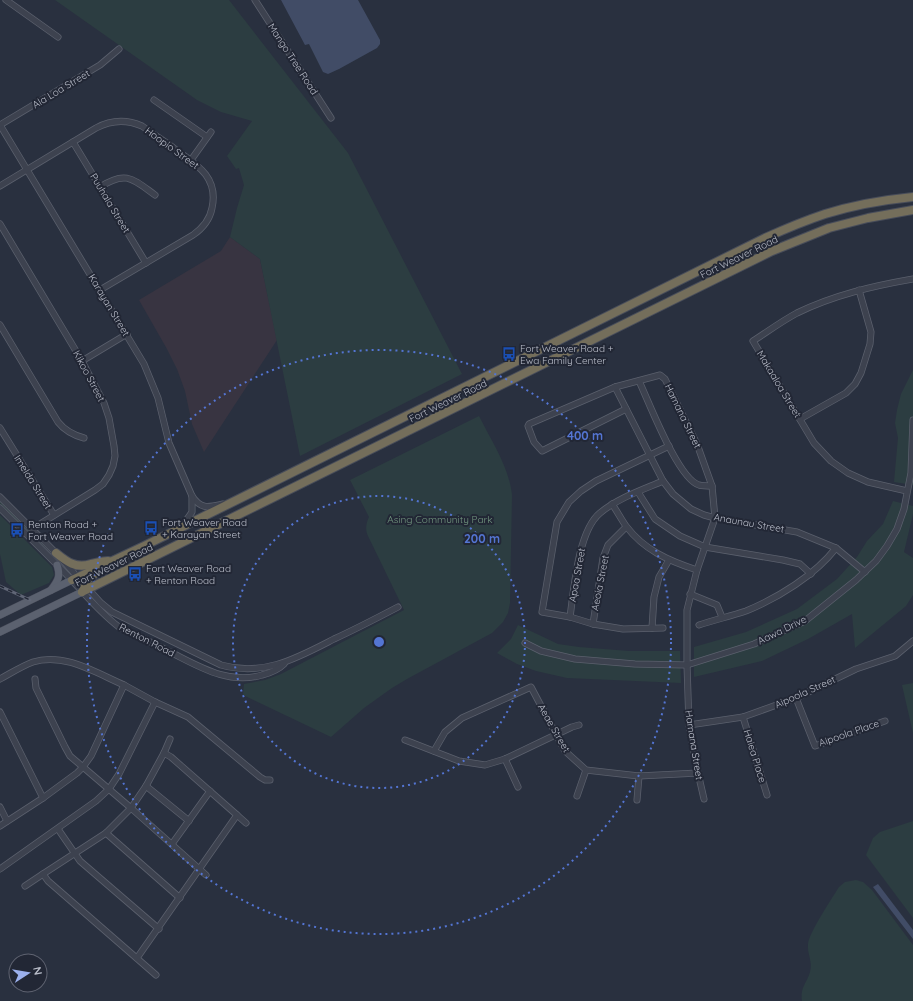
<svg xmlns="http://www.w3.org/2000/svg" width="913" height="1001" viewBox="0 0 913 1001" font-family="Quicksand,sans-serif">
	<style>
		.medical { fill: #383441 }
		.green { fill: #2c3d41 }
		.water { fill: #414c66 }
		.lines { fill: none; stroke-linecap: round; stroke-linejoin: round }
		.minor-casing { stroke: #5b606d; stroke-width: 7 }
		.major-casing { stroke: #474b59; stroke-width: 8 }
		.highway-casing { stroke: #484d5a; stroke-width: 10 }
		.minor { stroke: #3d424f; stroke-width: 5.5 }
		.major { stroke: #5b616f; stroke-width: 7 }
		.highway { stroke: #746e5b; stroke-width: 8 }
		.rail-casing { stroke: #606676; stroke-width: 3 }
		.rail { stroke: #222735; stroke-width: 1.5; stroke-dasharray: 4.5; stroke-linecap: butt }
		.ring { fill: none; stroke: #5475d3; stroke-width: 2; stroke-dasharray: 2 4 }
		.labels { text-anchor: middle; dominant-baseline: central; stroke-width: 4; stroke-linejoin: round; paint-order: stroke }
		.street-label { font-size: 10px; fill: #babeca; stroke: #222735 }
		.poi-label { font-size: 10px; fill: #babeca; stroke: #222735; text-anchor: start }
		.park-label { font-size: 10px; fill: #749880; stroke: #222735 }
		.centre { fill: #5475d3; stroke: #222735; stroke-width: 2 }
		.ring-label { font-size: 12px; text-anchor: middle; font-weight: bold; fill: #5475d3; stroke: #222735; stroke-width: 4; stroke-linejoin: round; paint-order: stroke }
	</style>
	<rect width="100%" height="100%" fill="#29303f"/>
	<polygon class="medical" points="230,237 260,259 277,340 204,452 192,424 185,391 177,369 167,349 139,300 221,251"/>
	<g class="green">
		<polygon points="55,0 229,0 348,153 462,374 300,456 260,259 230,237 237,208 244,185 239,168 236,169 227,156 252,121 221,112 197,100"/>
		<polygon points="913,370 913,485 894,482 898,438 895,423 897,410 901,394"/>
		<path d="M479,416C492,442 509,467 512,495L510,603L508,613L503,622L492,633L407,679L392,688L364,708L331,737L243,695L244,684L265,680L281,674L404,610L368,536C365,530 366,523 369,517L350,480Z"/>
		<polygon points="0,501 51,552 21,526 0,505"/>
		<polygon points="893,501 913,506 913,514 904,552 913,558 913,595 906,606 855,648 852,614 808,639 762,661 694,677 694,647 746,632 797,609 837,579 857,557 867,541 883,524"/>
		<polygon points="0,515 52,567 54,575 49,583 21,595 6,582 0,554"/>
		<polygon points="518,625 558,644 579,647 629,651 680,651 681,683 567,678 536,671 517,664 497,653 511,639"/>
		<polygon points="913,683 913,733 902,685"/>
		<polygon points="913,821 913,918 866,855 873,838 880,832"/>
		<path d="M856,880L863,882L872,890L913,945V1001H802C800,987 807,983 810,972C813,962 807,954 808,944C809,933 832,898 839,887L845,882Z"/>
	</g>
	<g class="water">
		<polygon points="281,0 358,0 380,40 380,44 377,48 339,69 328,74 323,72 309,44 305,45"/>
		<polygon points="878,884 913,930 913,939 873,887"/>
	</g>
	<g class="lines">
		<defs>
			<g id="minor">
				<polyline points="6,0 58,37"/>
				<polyline points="255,0 331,118"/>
				<polyline points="154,100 207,137"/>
				<path d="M0,125L144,364L158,398L169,443L192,496C201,510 209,507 223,504"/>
				<polyline points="0,125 100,65 119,49"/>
				<polyline points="73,142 146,263"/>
				<polyline points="191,160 211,132"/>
				<path d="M0,186L96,128C111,120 126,119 142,126C153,134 164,141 175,149C196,164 219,177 212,208C210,219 203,228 193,235L100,290"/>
				<path d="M100,187C126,170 133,179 155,195"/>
				<polyline points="0,224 82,361 104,403 109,418 114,446 115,456 113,466 109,475 103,484 95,490 32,529"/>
				<path d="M0,325L58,422C65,431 73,435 84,438"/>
				<polyline points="82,361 127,334"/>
				<path d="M639,381C649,402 678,479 699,485C703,486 708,486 712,486"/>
				<polyline points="615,387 663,481 673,494 691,509 704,515 715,518 797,532 836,548 865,572"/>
				<polyline points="626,409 542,451 534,442 528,426 529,424 615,387 660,375 665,379 697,444 712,486 715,518 697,570 687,610 687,665 689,725 698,773 704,799"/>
				<polyline points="800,419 846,393 855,384 861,373 870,344 871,332 859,290"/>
				<polyline points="0,428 54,515"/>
				<path d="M907,491L868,482L848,473L831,461L814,443L753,341C767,332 782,321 797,313C834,295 873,286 913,279"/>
				<polyline points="638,492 655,519 680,536 705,547 783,560 800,564 811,574"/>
				<path d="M0,497L56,553L101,603L112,612L221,665C264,677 297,658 334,639C356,629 377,618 398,607"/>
				<path d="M612,504C617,511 621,519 626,526C644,550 669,561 697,570"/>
				<path d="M0,508C22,530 45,552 67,575C84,593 99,612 119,627C137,635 154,644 172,653C200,667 229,685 262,675C270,673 278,670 284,664"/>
				<polyline points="183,525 192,512 192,496"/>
				<polyline points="690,594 717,605 722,617"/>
				<path d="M570,617C574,589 578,531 600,513C618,498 642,490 663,481"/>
				<polyline points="593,624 603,558 608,545 626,527"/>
				<path d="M699,625C714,620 731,616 746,611C778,598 815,575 836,548"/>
				<polyline points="652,628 654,597 659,577 669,560"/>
				<polyline points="663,628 623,629 593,624 570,617 542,612 557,522 569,502 581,491 596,481 669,446"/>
				<polyline points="525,643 541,651 575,659 635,664 687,665 754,644 805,621 856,580 876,561 887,546 897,529 904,509 911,473 913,420"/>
				<path d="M0,679C11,673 22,666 33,662C64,652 96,673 124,685"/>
				<polyline points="35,679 36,688 65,747 70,756 83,767 91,756 124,685 155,702 188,717 260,777 265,780 270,780"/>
				<polyline points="796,698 815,746 885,721"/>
				<polyline points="0,712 43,798 0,826"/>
				<polyline points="743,717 767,795"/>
				<polyline points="689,725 743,717 796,698 856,669 895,656 913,641"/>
				<polyline points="405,740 459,761 485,765 505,759 572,727 579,725"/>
				<polyline points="434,751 445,732 462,718 531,687 565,751 586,770 639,776 698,773"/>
				<polyline points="164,753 170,739"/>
				<polyline points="505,759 518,787"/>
				<polyline points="146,786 189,821"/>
				<polyline points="577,796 586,770"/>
				<polyline points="43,798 77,773 83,767 131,808 146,786 164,753 171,757 237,815 137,958"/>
				<polyline points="637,800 639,776"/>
				<polyline points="0,807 7,821"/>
				<polyline points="237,815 246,823"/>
				<polyline points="58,829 80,861 159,929"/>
				<polyline points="106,833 180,898"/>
				<polyline points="172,844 210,791"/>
				<polyline points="0,869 96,801 109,789 119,774 155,702"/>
				<polyline points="25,886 43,874"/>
				<polyline points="156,975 48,881 43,874 106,833 131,808 206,875"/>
			</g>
			<g id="major">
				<path d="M51,590C58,581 61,576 57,565"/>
				<polyline points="0,615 72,580"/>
				<polyline points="0,632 82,592"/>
			</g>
			<g id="highway">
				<path d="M56,553C67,562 76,569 91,564C97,563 102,561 108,561"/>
				<path d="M72,580L144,546L765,238C785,229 804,221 825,214C854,205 883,200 913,197"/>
				<polyline points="82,592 772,251 829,228 868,218 913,210"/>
				<polyline points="82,592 89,578 96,573"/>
			</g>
		</defs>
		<use href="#minor" class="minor-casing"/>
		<use href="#major" class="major-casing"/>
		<use href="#highway" class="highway-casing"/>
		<use href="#minor" class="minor"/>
		<use href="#major" class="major"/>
		<use href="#highway" class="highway"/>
		<defs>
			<polyline id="rail" points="0,586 30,600"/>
		</defs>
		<use href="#rail" class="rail-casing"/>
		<use href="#rail" class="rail"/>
	</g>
	<g class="ring">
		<circle cx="379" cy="642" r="146"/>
		<circle cx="379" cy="642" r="292"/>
	</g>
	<defs>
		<symbol id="bus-bare" viewBox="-9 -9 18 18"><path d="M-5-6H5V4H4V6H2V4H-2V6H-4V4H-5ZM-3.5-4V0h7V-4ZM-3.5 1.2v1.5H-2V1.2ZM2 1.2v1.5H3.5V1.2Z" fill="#1a4fb4" stroke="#222735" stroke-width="2.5" paint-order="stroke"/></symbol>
	</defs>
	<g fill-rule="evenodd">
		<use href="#bus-bare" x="499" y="344" width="20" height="20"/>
		<use href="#bus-bare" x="141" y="518" width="20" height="20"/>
		<use href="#bus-bare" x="7" y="520" width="20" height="20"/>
		<use href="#bus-bare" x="125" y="564" width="20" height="20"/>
	</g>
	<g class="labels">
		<g class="street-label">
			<text transform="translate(293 59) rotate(57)">Mango Tree Road</text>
			<text transform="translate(61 89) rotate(-31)">Ala Loa Street</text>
			<text transform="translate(172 148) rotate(36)">Hoopio Street</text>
			<text transform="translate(110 203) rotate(59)">Puuhala Street</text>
			<text transform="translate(739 257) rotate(-26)">Fort Weaver Road</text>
			<text transform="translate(109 305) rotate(59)">Karayan Street</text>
			<text transform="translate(89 376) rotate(62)">Kikoo Street</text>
			<text transform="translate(779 384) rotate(59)">Makaaloa Street</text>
			<text transform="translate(448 401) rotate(-26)">Fort Weaver Road</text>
			<text transform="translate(683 416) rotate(64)">Hamana Street</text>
			<text transform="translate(33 482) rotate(58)">Imelda Street</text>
			<text transform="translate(749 523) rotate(10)">Anaunau Street</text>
			<text transform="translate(114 565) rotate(-26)">Fort Weaver Road</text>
			<text transform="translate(577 575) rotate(-80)">Apaa Street</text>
			<text transform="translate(600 583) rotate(-79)">Aeoia Street</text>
			<text transform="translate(782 630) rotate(-26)">Aawa Drive</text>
			<text transform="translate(147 640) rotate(27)">Renton Road</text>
			<text transform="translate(805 692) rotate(-24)">Aipoola Street</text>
			<text transform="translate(554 728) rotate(60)">Aeae Street</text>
			<text transform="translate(849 733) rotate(-19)">Aipoola Place</text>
			<text transform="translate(694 745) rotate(81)">Hamana Street</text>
			<text transform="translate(755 756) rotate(73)">Haiea Place</text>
		</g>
		<g class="poi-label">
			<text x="520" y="348">Fort Weaver Road +<tspan x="520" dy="12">Ewa Family Center</tspan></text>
			<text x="162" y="522">Fort Weaver Road<tspan x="162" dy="12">+ Karayan Street</tspan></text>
			<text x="28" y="524">Renton Road +<tspan x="28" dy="12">Fort Weaver Road</tspan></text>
			<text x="146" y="568">Fort Weaver Road<tspan x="146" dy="12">+ Renton Road</tspan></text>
		</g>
		<g class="park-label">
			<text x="440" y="519">Asing Community Park</text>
		</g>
	</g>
	<circle cx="379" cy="642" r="6" class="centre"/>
	<g class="ring-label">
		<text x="585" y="440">400 m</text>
		<text x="482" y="543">200 m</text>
	</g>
	<g transform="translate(28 973) rotate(78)"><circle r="19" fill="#222735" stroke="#5f6371"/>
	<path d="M0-3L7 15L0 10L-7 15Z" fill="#9bb0ed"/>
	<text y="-6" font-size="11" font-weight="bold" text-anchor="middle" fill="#babeca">N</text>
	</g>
</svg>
